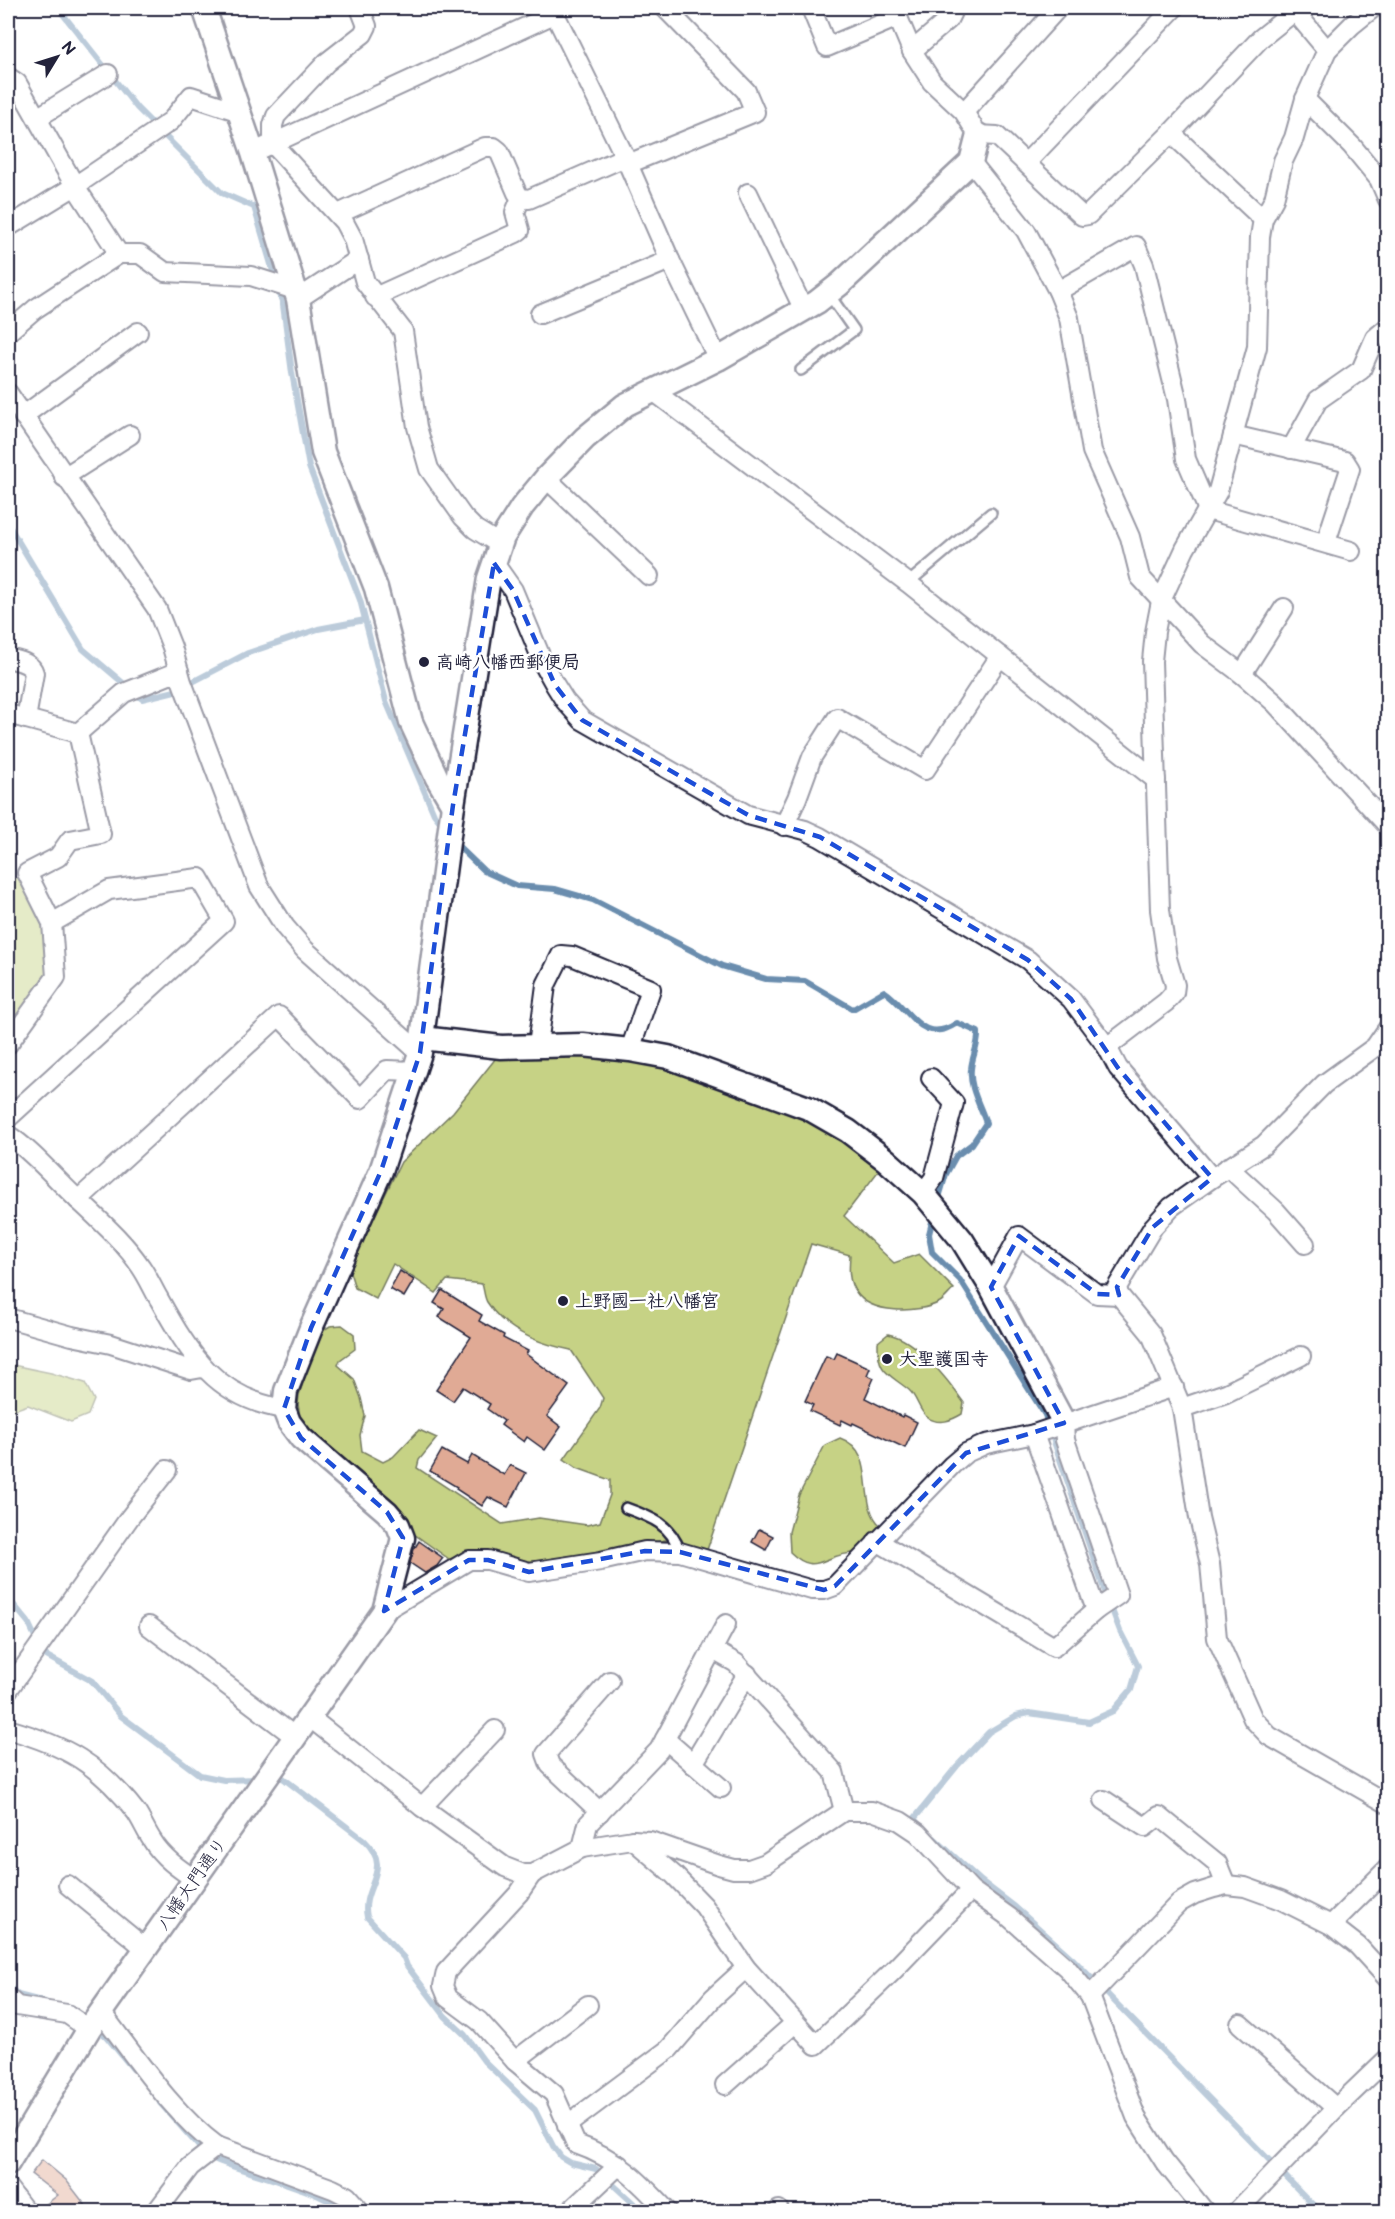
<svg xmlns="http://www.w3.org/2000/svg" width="1395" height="2219" viewBox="0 0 1395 2219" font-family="'Balsamiq Sans','Klee One',sans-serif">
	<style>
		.green { fill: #c6d285; stroke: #747a60; stroke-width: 1.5 }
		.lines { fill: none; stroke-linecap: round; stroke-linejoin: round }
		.stream { stroke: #6a8dae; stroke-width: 6 }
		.building { fill: #e0aa95; stroke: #22223b; stroke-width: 1.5 }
		.service-casing { stroke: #22223b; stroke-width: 14 }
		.minor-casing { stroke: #22223b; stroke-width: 22 }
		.tertiary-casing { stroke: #22223b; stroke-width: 27 }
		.service { stroke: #fff; stroke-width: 9 }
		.minor { stroke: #fff; stroke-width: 18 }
		.tertiary { stroke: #fff; stroke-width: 22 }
		.marked { fill: none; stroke: #1d4ed8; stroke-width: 4.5; stroke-dasharray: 12 8; stroke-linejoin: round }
		.poi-dot { fill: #22223b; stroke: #fff; stroke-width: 2 }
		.labels { text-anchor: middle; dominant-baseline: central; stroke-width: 5; stroke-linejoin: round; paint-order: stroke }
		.poi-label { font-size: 18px; font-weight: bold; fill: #22223b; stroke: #fff; text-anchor: start }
		.street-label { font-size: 18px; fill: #22223b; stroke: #fff }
	</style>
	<rect width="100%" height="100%" fill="#fff"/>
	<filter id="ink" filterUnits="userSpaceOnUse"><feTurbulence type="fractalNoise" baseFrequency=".0167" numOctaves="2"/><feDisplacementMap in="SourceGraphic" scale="12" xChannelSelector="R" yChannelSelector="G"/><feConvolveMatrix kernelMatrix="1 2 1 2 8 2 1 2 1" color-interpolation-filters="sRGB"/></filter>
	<g filter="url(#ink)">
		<g class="green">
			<polygon points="27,873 52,923 56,977 8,1044 8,882"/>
			<path d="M500,1053L584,1054L666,1066L804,1116L845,1141L880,1169L844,1216L894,1263L919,1254L954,1289C949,1293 945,1299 940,1302C918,1314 870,1314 856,1292C848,1282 849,1268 850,1255L811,1244L707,1550L665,1540L599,1554L538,1562L469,1555L449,1559L414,1534L409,1521L397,1504L311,1430L300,1417L298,1404L299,1395L319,1333L330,1326L342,1325L354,1334L355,1349L340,1360L338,1365L354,1379L361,1398L365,1416L360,1435L362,1451L383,1462L393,1457L419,1430L437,1438L419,1460L417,1468L502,1524L539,1518L587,1525L600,1522L610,1495V1480L577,1468L564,1459L600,1408L603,1398L571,1350C540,1344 505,1331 487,1302C484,1297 484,1289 482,1284L447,1280L436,1293L393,1264L376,1299L355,1288L349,1269L401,1162L453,1112Z"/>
			<path d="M888,1334C916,1339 948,1380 964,1403L962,1414C952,1420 939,1426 927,1417C919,1411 917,1397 909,1390C888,1373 877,1373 878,1342Z"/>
			<polygon points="8,1364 51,1373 85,1383 94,1400 88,1415 71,1422 28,1405 8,1412"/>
			<path d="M840,1438C880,1452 855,1503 881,1526L855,1553C823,1553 817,1578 790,1552L789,1532L799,1495L825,1445Z"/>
		</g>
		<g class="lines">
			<g class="stream">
				<polyline points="58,8 137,108 222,193 254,207 283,305 292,373 309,467 360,600 386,701 434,814 444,827"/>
				<polyline points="8,524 83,649 142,699 175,691 248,653 318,629 365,620"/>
				<path d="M455,843L484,871L517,886L555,889L593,900L722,966L766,979L805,981L853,1009L884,991C910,1008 921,1047 957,1023L978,1032C979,1045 972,1056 971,1069C969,1087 980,1105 986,1123L972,1144L956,1156L946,1174L938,1201"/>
				<polyline points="8,1598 28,1622 43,1654 92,1681 121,1716 200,1775 224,1780 258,1779"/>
				<path d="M272,1778H283L364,1840C395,1870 360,1886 367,1917L404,1958L407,1966L445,2016L465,2035L484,2061L535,2110L553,2146L561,2157L571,2163L596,2169L643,2212"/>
				<polyline points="920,1825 914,1819 957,1766 989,1732 1016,1716 1029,1713 1089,1722 1113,1711 1131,1690 1138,1666 1120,1631 1104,1589 1045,1415 960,1280 932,1252 929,1234 934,1214"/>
				<polyline points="934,1838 981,1881 1015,1907 1074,1960 1320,2212"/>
				<polyline points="8,1986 18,1995 45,2002"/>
				<polyline points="95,2028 106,2036 133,2069"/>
				<polyline points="160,2103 201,2149"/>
				<path d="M216,2160C253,2176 316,2187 345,2212"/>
			</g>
		</g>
		<g class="building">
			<polygon points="400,1271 414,1280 404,1297 390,1289"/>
			<polygon points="442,1290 482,1315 479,1321 504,1335 503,1338 528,1351 526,1354 569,1386 547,1416 561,1427 545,1450 527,1437 524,1442 501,1425 504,1421 487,1409 490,1404 463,1387 453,1401 436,1390 471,1337 439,1317 444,1309 434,1303"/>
			<polygon points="837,1353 870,1368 867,1375 874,1378 865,1398 902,1417 903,1415 917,1422 905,1448 853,1423 852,1425 842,1420 840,1425 810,1411 813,1405 805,1401 826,1356 834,1359"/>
			<polygon points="442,1450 467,1464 472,1455 504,1475 510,1465 526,1473 508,1507 488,1497 482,1506 456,1489 457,1487 430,1471"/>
			<polygon points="759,1529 773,1536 766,1550 752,1542"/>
			<polygon points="419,1541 443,1558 437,1566 425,1573 410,1563 414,1549"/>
			<polygon points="42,2160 66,2180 90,2211 37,2211 58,2195 31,2174"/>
		</g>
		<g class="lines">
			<defs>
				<g id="service">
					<polyline points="801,370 854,330 828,293"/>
					<polyline points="908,583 991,513"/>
					<path d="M626,1508C651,1517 671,1524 680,1552"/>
				</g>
				<g id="minor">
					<polyline points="360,8 367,26 363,34 327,62 276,116 273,125 273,144 344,222 353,239 365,282 403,331 417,427 429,469 463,517 475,529 501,545"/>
					<polyline points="552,8 625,157 670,260 718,359"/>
					<polyline points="811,8 827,47 898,17"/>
					<polyline points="894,8 912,51 932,82 964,112 978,135 997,136 1082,216 1088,215 1171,133 1261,38 1295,11"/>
					<polyline points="1292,8 1327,50"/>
					<polyline points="912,51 948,20 954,8"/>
					<polyline points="8,77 17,83 75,186 119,254 35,309 8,332"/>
					<polyline points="1305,99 1352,146 1379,179 1388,200"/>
					<polyline points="964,112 1058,8"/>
					<polyline points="37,118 108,74"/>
					<polyline points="1171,133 1263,219"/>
					<polyline points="263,148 554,14"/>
					<polyline points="971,162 1026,231 1058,291 1069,318 1092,451 1130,537 1140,577 1202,644 1242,674 1275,703 1388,826"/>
					<polyline points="1026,163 1174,8"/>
					<polyline points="628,164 755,112 746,91 665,8"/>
					<polyline points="748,193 804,310"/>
					<polyline points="338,214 485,147 494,147 499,151 517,193 521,198 529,199 625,157"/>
					<polyline points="8,227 75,186 171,121 191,96 240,112"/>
					<polyline points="119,254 140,254 165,272 251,276 295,290"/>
					<polyline points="1058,291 1136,246 1144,265 1177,399 1186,459 1208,510 1351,551"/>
					<polyline points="375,297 516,233 520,230 515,212 521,198"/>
					<polyline points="298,299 359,259"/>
					<polyline points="540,314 670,260"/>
					<polyline points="652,390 908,583 1156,780"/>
					<polyline points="8,393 157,609 172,647 182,682 259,886 285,927 305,950 420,1053"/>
					<polyline points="23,416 138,332"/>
					<polyline points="1233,435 1345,461 1350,469 1326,542"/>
					<polyline points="1291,449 1318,400 1361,370 1375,338 1388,327"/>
					<polyline points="64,477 130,435"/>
					<polyline points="546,478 649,576"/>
					<polyline points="494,563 513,590 545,667 555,685 565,701 582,720 748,815 805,830 820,837 1028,960 1071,999 1107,1047 1118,1068 1212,1178"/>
					<path d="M8,658C18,661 31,662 34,673L26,719"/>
					<polyline points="1242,674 1284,608"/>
					<polyline points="8,714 78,733 124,693 179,671"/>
					<polyline points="784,826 797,798 812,757 837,718 925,770 1000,656"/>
					<polyline points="1388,1028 1375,1047 1324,1084 1264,1145 1212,1178 1171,1207 1153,1227 1117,1287 1119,1295 1151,1334 1182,1408 1199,1518 1210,1564 1217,1638 1253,1719 1269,1736 1388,1804"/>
					<polyline points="8,1044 56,977 52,923 27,873 58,857 70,840 101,834 78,733"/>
					<polyline points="538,1045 546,985 561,955 572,956 651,989 630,1050"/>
					<polyline points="1107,1047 1166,1002 1174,993 1175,985 1167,958 1160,910 1152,661 1155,632 1161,601 1185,549 1218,491 1257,347 1260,237 1263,219 1274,199 1283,161 1294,138 1305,99 1327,50 1352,25 1373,8"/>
					<polyline points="8,1118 224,921 199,878 109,890 52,923"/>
					<path d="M8,1135C32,1151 51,1174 72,1194C96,1217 123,1240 141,1267C148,1277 153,1289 159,1299C190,1355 216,1398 284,1409"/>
					<polyline points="1228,1167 1276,1211 1305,1244"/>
					<polyline points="923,1193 934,1178 954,1103 931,1078"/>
					<polyline points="78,1200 279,1016 360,1099 387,1070 414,1071"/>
					<polyline points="991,1287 1019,1236 1097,1294 1119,1295"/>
					<polyline points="8,1318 72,1336 111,1344 191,1370 202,1368"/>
					<polyline points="1182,1408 1226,1393 1301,1356"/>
					<polyline points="1034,1434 1096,1610"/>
					<polyline points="877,1541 1054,1647 1096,1610 1118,1595 1065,1440 1064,1423"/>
					<polyline points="384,1611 469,1560 488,1560 529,1572 601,1561 645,1551 680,1552 812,1590 824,1590 835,1586 952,1465 966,1453 986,1444 1034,1434 1174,1387"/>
					<polyline points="149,1626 294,1736"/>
					<polyline points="713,1650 736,1663 834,1772 844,1811"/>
					<polyline points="8,1690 130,1517 167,1470"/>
					<polyline points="308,1716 422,1807 505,1867 523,1874 532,1874 582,1848 633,1840 650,1841 719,1865 734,1869 749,1869 766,1863 844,1811 872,1811 900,1821 918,1833 971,1890 1009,1917 1067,1968 1090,1996 1136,2117 1164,2161 1205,2212"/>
					<path d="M8,1729C66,1746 98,1763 136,1812C142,1821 146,1831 152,1840C162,1857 179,1869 196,1880"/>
					<polyline points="665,1739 721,1788"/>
					<polyline points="693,1764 747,1674"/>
					<polyline points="1104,1800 1145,1827 1159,1816 1217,1863 1226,1885"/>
					<polyline points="422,1807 495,1730"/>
					<polyline points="600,1812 550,1765 546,1754 610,1681"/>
					<polyline points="633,1840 674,1875 704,1906 746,1968 816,2045 892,1972 971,1890"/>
					<polyline points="582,1848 588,1824 659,1750 665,1739 726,1624"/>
					<path d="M532,1874L519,1893L446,1972L443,1986L448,1998L479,2021L515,2061L554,2094L576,2144C617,2158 639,2181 668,2212"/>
					<polyline points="68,1885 146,1949"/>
					<polyline points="1331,1925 1388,1868"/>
					<polyline points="1090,1996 1179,1903 1195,1894 1214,1888 1226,1885 1245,1887 1281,1900 1331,1925 1358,1946 1388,1979"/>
					<polyline points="8,1998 17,2006 67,2014 89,2029"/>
					<path d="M101,2012C135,2056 172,2113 217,2146L333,2189L347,2196L361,2212"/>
					<polyline points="1240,2024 1336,2108"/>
					<polyline points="515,2061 588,2005"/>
					<polyline points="725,2085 795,2023"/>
					<polyline points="567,2125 669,2049 713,1998 746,1968"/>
					<polyline points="8,2188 26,2212"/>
					<polyline points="156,2212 190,2167 217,2146"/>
					<polyline points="569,2212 619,2165"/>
					<polyline points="778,2212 779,2210"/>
					<polyline points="1236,2212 1336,2108 1388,2058"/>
				</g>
				<g id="tertiary">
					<polyline points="204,8 253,153 298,299 323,452 376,588 411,722 437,778 453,805"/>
					<polyline points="422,1038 501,1047 583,1045 630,1050 668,1057 808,1108 848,1131 886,1160 923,1193 962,1240 991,1287 1064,1423"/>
					<polyline points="8,2163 89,2029 384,1611 403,1538 398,1525 387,1512 301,1438 289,1422 284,1409 286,1391 311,1328 381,1171 420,1053 453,805 489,578 503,537 522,507 546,478 585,438 625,405 718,359 817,302 840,284 971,162 978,135"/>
				</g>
			</defs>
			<use href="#service" class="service-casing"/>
			<use href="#minor" class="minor-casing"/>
			<use href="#tertiary" class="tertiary-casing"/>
			<use href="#service" class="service"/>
			<use href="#minor" class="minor"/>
			<use href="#tertiary" class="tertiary"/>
		</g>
	</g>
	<path d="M0 0H1395V2219H0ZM494,563L513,590L555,685L582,720L748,815L820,837L1028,960L1071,999L1118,1068L1212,1178L1153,1227L1117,1287L1119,1295L1097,1294L1019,1236L991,1287L1064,1423L966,1453L835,1586L824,1590L680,1552L645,1551L529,1572L488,1560H469L384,1611L403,1538L387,1512L301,1438L284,1409L311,1328L381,1171L420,1053L453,805Z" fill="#fff" fill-opacity=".55" fill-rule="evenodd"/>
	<path class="marked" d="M494,563L513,590L555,685L582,720L748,815L820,837L1028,960L1071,999L1118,1068L1212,1178L1153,1227L1117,1287L1119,1295L1097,1294L1019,1236L991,1287L1064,1423L966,1453L835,1586L824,1590L680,1552L645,1551L529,1572L488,1560H469L384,1611L403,1538L387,1512L301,1438L284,1409L311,1328L381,1171L420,1053L453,805Z"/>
	<g class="poi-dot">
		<circle cx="424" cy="662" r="6"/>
		<circle cx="563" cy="1301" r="6"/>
		<circle cx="887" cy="1359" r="6"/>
	</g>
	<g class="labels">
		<g class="poi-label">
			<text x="436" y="662">高崎八幡西郵便局</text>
			<text x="575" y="1301">上野國一社八幡宮</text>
			<text x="899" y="1359">大聖護国寺</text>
		</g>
		<g class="street-label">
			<text transform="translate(192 1884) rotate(-55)">八幡大門通り</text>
		</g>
	</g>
	<rect width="1395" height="2219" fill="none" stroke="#fff" stroke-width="30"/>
	<rect x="15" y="15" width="1365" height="2189" fill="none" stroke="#22223b" stroke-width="2" filter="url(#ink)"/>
	<g transform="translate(57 57) rotate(52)" stroke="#ffffff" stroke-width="4.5" paint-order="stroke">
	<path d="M0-4.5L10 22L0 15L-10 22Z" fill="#22223b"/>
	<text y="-9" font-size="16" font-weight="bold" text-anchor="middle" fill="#22223b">N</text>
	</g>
</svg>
